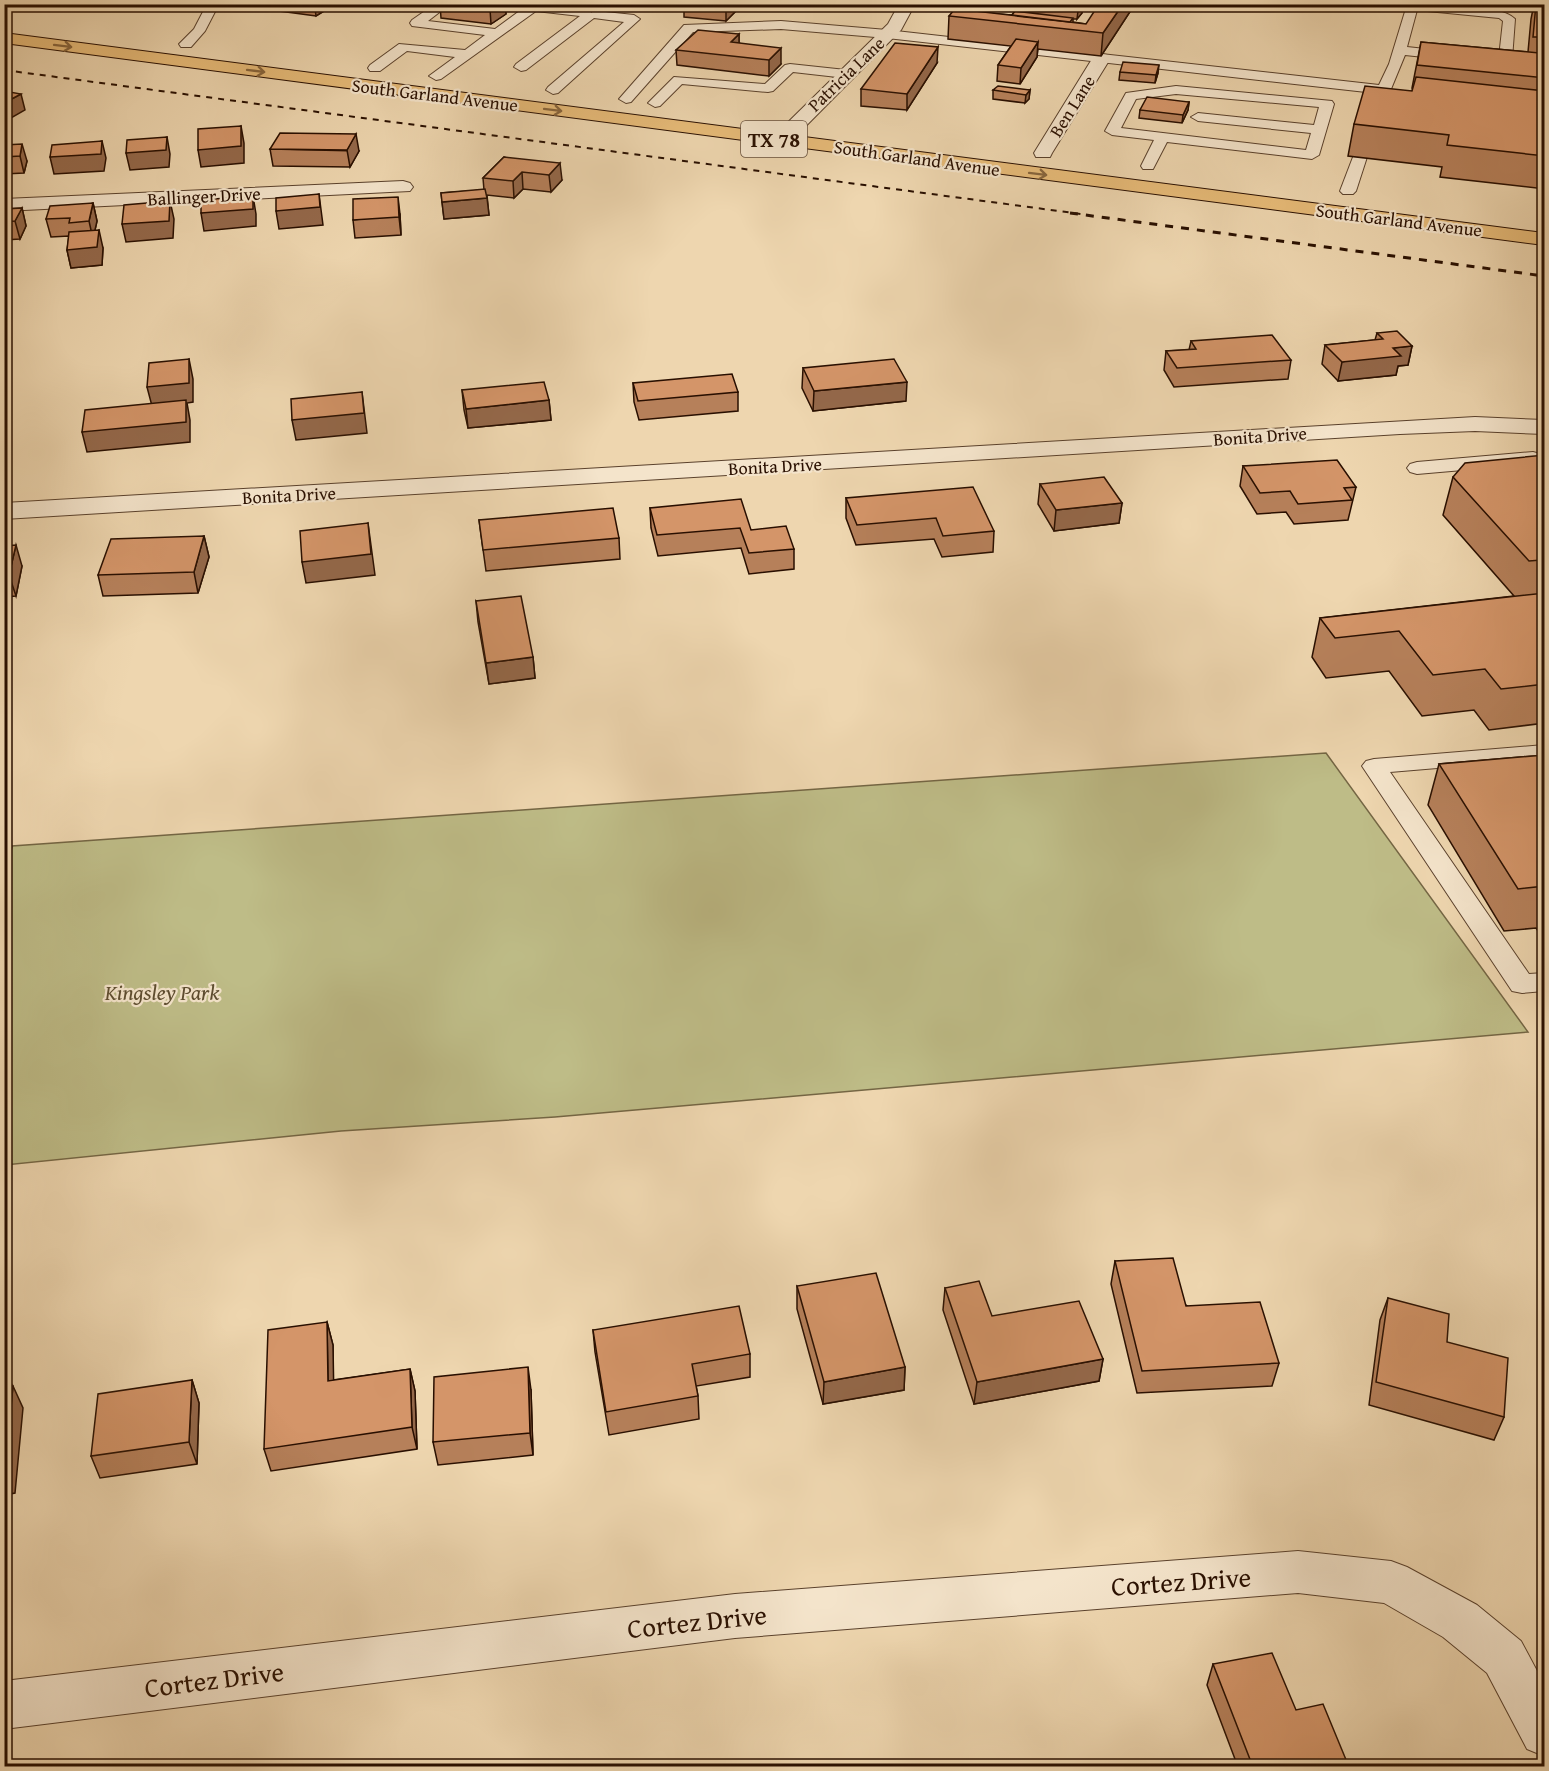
<svg xmlns="http://www.w3.org/2000/svg" width="1549" height="1771" viewBox="0 0 1549 1771" font-family="'Gentium Book Plus',serif">
	<style>
		.green { fill: #bebc87; stroke: #746644; stroke-width: 1.5 }
		.lines { fill: none; stroke-linecap: round; stroke-linejoin: round }
		.service-casing { stroke: #5a412c; stroke-width: 2 }
		.minor-casing { stroke: #5a412c; stroke-width: 2 }
		.tertiary-casing { stroke: #5a412c; stroke-width: 2 }
		.primary-casing { stroke: #290f00; stroke-width: 2 }
		.service { fill: #f4e4cb; fill-rule: evenodd }
		.minor { fill: #f4e4cb; fill-rule: evenodd }
		.tertiary { fill: #f4e4cb; fill-rule: evenodd }
		.primary { fill: #e7bb78; fill-rule: evenodd }
		.rail-far1 { stroke: #290f00; stroke-width: 2; stroke-dasharray: 6 6; stroke-linecap: butt }
		.rail { stroke: #290f00; stroke-width: 3; stroke-dasharray: 8 8; stroke-linecap: butt }
		.wall { fill: #b6805a; stroke: #290f00; stroke-width: 1.5 }
		.shaded-wall { fill: #94684a; stroke: #290f00; stroke-width: 1.5 }
		.building { fill: #d49569; stroke: #290f00; stroke-width: 1.5 }
		.oneway { stroke: #88653c }
		.labels { text-anchor: middle; dominant-baseline: central; stroke-width: 4.5; stroke-linejoin: round; paint-order: stroke }
		.far-street-label { font-size: 18px; fill: #290f00; stroke: #f4e4cb }
		.shield { fill: #f4e4cb; stroke: #664f3d; stroke-width: 1.5 }
		.shield-label { font-size: 21px; font-weight: bold; fill: #290f00 }
		.park-label { font-size: 22px; font-style: italic; fill: #5d4c2f; stroke: #f4e4cb }
		.near-street-label { font-size: 27px; fill: #290f00; stroke: #f4e4cb }
	</style>
	<rect width="100%" height="100%" fill="#eed6af"/>
	<filter id="stains"><feTurbulence type="fractalNoise" baseFrequency=".00333" numOctaves="4"/><feColorMatrix values="0 0 0 0 .2 0 0 0 0 .09 0 0 0 0 .02 0 0 0 .5 -.17"/></filter>
	<radialGradient id="worn" r=".72"><stop offset=".6" stop-color="#630" stop-opacity="0"/><stop offset="1" stop-color="#630" stop-opacity=".3"/></radialGradient>
	<polygon class="green" points="1326,753 1528,1032 555,1117 341,1131 5,1165 4,884 12,846"/>
	<g class="lines">
		<defs>
			<g id="service">
				<polygon points="207,4 219,4 205,31 191,47 181,47 179,44 194,29"/>
				<polygon points="435,4 450,4 428,21 495,29 529,4 634,15 640,19 558,93 553,94 546,90 548,87 624,22 594,18 526,70 521,71 514,67 516,64 580,16 536,11 441,79 436,80 429,76 455,57 407,51 380,71 370,71 368,68 370,65 399,44 465,50 485,35 412,26 410,23 412,20"/>
				<path d="M1438,4C1457,7 1503,6 1515,19L1512,59L1500,65L1405,55L1384,106L1377,110L1370,106L1375,93L887,38L781,29L693,32L631,102L626,103L619,99L684,25L781,21L887,30L1379,85L1389,64L1407,5ZM1417,10L1499,18L1503,21L1499,57L1407,47Z"/>
				<polygon points="790,64 846,70 853,74 846,78 793,72 773,91 768,92 682,84 660,106 655,107 648,103 674,77 765,84 785,65"/>
				<path d="M1176,86L1332,101L1334,104L1319,155L1312,159L1167,142L1153,169H1143L1141,166L1154,140L1112,135L1105,131L1126,93ZM1176,94L1319,107L1314,125L1198,113L1191,117L1198,121L1311,133L1306,150L1121,128L1136,99Z"/>
				<polygon points="1360,153 1367,157 1356,191 1353,194 1343,194 1340,191 1353,157"/>
				<polygon points="1533,452 1544,455 1544,467 1533,464 1417,474 1410,472 1407,468 1410,464 1417,462"/>
				<polygon points="1544,745 1544,759 1390,772 1529,974 1544,973 1544,991 1522,993 1512,991 1362,766 1366,761 1374,759"/>
			</g>
			<g id="minor">
				<polygon points="1101,54 1107,55 1110,59 1052,153 1050,157 1036,157 1034,153 1092,59 1095,55"/>
				<polygon points="403,181 410,183 413,187 410,191 4,211 4,199"/>
				<polygon points="1475,417 1544,420 1544,434 1475,431 1400,434 4,519 4,503"/>
				<polygon points="1298,1551 1391,1561 1407,1567 1477,1605 1521,1641 1544,1684 1544,1756 1527,1749 1487,1673 1443,1637 1384,1603 1298,1593 735,1638 4,1729 4,1681 735,1594"/>
			</g>
			<polygon id="tertiary" points="899,4 915,4 901,30 788,144 774,144 772,140 774,136 888,24"/>
			<polygon id="primary" points="4,33 1544,233 1544,245 4,43"/>
		</defs>
		<use href="#service" class="service-casing"/>
		<use href="#minor" class="minor-casing"/>
		<use href="#tertiary" class="tertiary-casing"/>
		<use href="#primary" class="primary-casing"/>
		<use href="#service" class="service"/>
		<use href="#minor" class="minor"/>
		<use href="#tertiary" class="tertiary"/>
		<use href="#primary" class="primary"/>
		<polyline class="rail-far1" points="4,70 1081,214"/>
		<polyline class="rail" points="1070,213 1544,276"/>
	</g>
	<g class="wall">
		<polygon points="271,4 332,4 332,6 316,16 272,10"/>
		<polygon points="440,4 505,4 506,14 491,24 441,18"/>
		<polygon points="533,4 600,4 592,11 533,6"/>
		<polygon points="684,4 739,4 739,8 726,21 684,17"/>
		<polygon points="988,4 987,13 1012,15 1015,11 1016,4 1088,4 1087,6 1083,6 1082,13 1077,19 1073,19 1073,22 1086,24 1135,4 1101,56 1038,49 1037,57 1020,84 997,81 998,65 1011,46 948,39 949,16"/>
		<polygon points="1534,4 1545,4 1545,189 1440,177 1442,167 1348,156 1354,124 1412,91 1413,88 1412,88 1421,42 1528,52 1531,19"/>
		<polygon points="739,34 739,43 781,64 769,76 677,65 676,50"/>
		<polygon points="937,63 907,110 861,106 861,89"/>
		<polygon points="1120,72 1158,73 1155,83 1119,80"/>
		<polygon points="993,90 1030,90 1029,99 1025,103 993,99"/>
		<polygon points="1189,102 1188,110 1182,123 1139,118 1140,110"/>
		<polygon points="4,145 27,161 24,173 4,174"/>
		<polygon points="270,149 359,151 350,167 273,166"/>
		<polygon points="504,157 562,180 551,192 523,189 514,198 487,195 489,215 444,219 441,193 484,190 483,178"/>
		<polygon points="93,203 97,221 95,230 103,248 102,265 71,268 67,250 69,236 51,237 46,219"/>
		<polygon points="22,208 26,226 20,239 4,240 4,209"/>
		<polygon points="400,214 401,235 355,238 353,220"/>
		<polygon points="1377,333 1412,346 1408,365 1398,366 1396,375 1338,381 1322,364 1325,345 1375,340"/>
		<polygon points="1191,341 1291,360 1288,379 1174,387 1164,370 1166,351 1189,350"/>
		<polygon points="803,368 906,401 813,411 802,388"/>
		<polygon points="633,383 738,392 738,411 639,420 634,402"/>
		<polygon points="462,390 549,400 551,420 468,428 464,410"/>
		<polygon points="1545,455 1545,723 1489,730 1474,710 1422,716 1389,671 1326,678 1312,657 1320,618 1514,596 1443,515 1453,477"/>
		<polygon points="1243,466 1356,487 1348,520 1294,524 1286,512 1257,514 1240,486"/>
		<polygon points="1040,484 1122,503 1119,523 1054,531 1038,504"/>
		<polygon points="846,498 994,531 993,552 942,557 934,539 856,545 846,518"/>
		<polygon points="650,508 751,530 794,549 794,569 749,574 741,548 658,556 651,528"/>
		<polygon points="479,520 619,538 620,559 486,571"/>
		<polygon points="204,536 209,557 198,593 103,596 98,575"/>
		<polygon points="4,546 22,566 16,596 4,597"/>
		<polygon points="476,601 533,657 535,678 489,684 478,622"/>
		<polygon points="1545,755 1545,941 1536,928 1504,931 1428,805 1439,764"/>
		<polygon points="1115,1261 1279,1363 1272,1386 1137,1393 1111,1284"/>
		<polygon points="797,1286 905,1367 904,1390 823,1404 797,1309"/>
		<polygon points="945,1288 992,1316 1103,1359 1099,1381 974,1404 943,1310"/>
		<polygon points="1388,1298 1447,1342 1504,1417 1494,1440 1369,1405 1380,1320"/>
		<polygon points="327,1322 333,1345 333,1380 410,1369 415,1391 417,1449 271,1471 264,1449"/>
		<polygon points="593,1330 750,1354 750,1377 696,1386 698,1396 699,1419 609,1435 595,1352"/>
		<polygon points="192,1380 199,1403 197,1464 100,1478 91,1456"/>
		<polygon points="531,1390 533,1455 438,1465 433,1442"/>
		<polygon points="1213,1664 1296,1710 1349,1767 1238,1767 1207,1685"/>
	</g>
	<g class="shaded-wall">
		<polygon points="321,4 332,4 332,6 316,16 315,8"/>
		<polygon points="496,4 505,4 506,14 491,24 490,9"/>
		<polygon points="592,4 600,4 592,11"/>
		<polygon points="727,4 739,4 739,8 726,21 726,6"/>
		<polygon points="979,4 988,4 987,15 974,11"/>
		<polygon points="1123,4 1135,4 1101,56 1103,33"/>
		<polygon points="1083,5 1082,13 1077,19 1078,11"/>
		<polygon points="739,34 739,50 731,42"/>
		<polygon points="1038,42 1037,57 1020,84 1021,68"/>
		<polygon points="938,47 937,63 907,110 907,94"/>
		<polygon points="781,48 781,64 769,76 769,60"/>
		<polygon points="1159,65 1158,73 1155,83 1156,75"/>
		<polygon points="1030,90 1029,99 1025,103 1026,95"/>
		<polygon points="21,94 25,110 4,122 4,103"/>
		<polygon points="1189,102 1188,110 1182,123 1183,115"/>
		<polygon points="241,126 244,143 244,163 201,167 198,150"/>
		<polygon points="356,134 359,151 350,167 347,150"/>
		<polygon points="167,137 170,154 169,167 130,170 126,153"/>
		<polygon points="102,141 106,158 104,171 54,174 50,157"/>
		<polygon points="22,144 27,161 24,173 20,156"/>
		<polygon points="560,163 562,180 551,192 549,175"/>
		<polygon points="522,172 523,189 514,198 513,181"/>
		<polygon points="319,194 323,225 279,229 276,211"/>
		<polygon points="253,196 256,214 256,226 204,231 201,213"/>
		<polygon points="398,197 400,214 401,235 399,217"/>
		<polygon points="487,198 489,215 444,219 442,202"/>
		<polygon points="170,201 174,219 173,238 126,242 122,224"/>
		<polygon points="93,203 97,221 93,239 89,221"/>
		<polygon points="22,208 26,226 20,239 15,221"/>
		<polygon points="99,230 103,248 102,265 71,268 67,250"/>
		<polygon points="1412,346 1408,365 1398,366 1396,375 1338,381 1342,362 1393,348"/>
		<polygon points="189,359 193,379 193,402 187,403 190,420 190,442 87,452 82,432 152,406 147,387"/>
		<polygon points="907,382 906,401 813,411 814,391"/>
		<polygon points="362,392 367,433 296,440 292,420"/>
		<polygon points="549,400 551,420 468,428 466,409"/>
		<polygon points="1122,503 1119,523 1054,531 1056,510"/>
		<polygon points="368,523 375,575 306,583 302,562"/>
		<polygon points="204,536 209,557 198,593 194,572"/>
		<polygon points="16,545 22,566 16,596 9,575"/>
		<polygon points="533,657 535,678 489,684 486,663"/>
		<polygon points="327,1322 333,1345 334,1404 328,1381"/>
		<polygon points="1103,1359 1099,1381 974,1404 977,1382"/>
		<polygon points="528,1367 531,1390 533,1455 530,1433"/>
		<polygon points="905,1367 904,1390 823,1404 824,1382"/>
		<polygon points="410,1369 415,1391 417,1449 412,1427"/>
		<polygon points="192,1380 199,1403 197,1464 189,1442"/>
		<polygon points="13,1386 23,1408 15,1493 4,1495 4,1471"/>
	</g>
	<g class="building">
		<polygon points="287,4 321,4 315,8"/>
		<polygon points="453,4 496,4 490,9"/>
		<polygon points="711,4 727,4 726,6"/>
		<polygon points="959,4 979,4 974,11 1086,24 1099,4 1123,4 1103,33 949,16"/>
		<polygon points="1017,4 1079,4 1083,5 1078,11"/>
		<polygon points="1536,4 1545,4 1545,78 1417,65 1421,42 1539,53 1540,37 1533,37"/>
		<polygon points="1015,11 1073,18 1070,22 1012,15"/>
		<polygon points="698,30 739,34 731,42 781,48 769,60 676,50"/>
		<polygon points="1016,39 1038,42 1021,68 998,65"/>
		<polygon points="895,43 938,47 907,94 861,89"/>
		<polygon points="1123,62 1159,65 1156,75 1120,72"/>
		<polygon points="1416,77 1545,91 1545,156 1447,145 1449,135 1354,124 1365,86 1412,91"/>
		<polygon points="998,86 1030,90 1026,95 993,90"/>
		<polygon points="4,91 21,94 4,103"/>
		<polygon points="1147,97 1189,102 1183,115 1140,110"/>
		<polygon points="241,126 241,146 198,150 198,129"/>
		<polygon points="280,133 356,134 347,150 270,149"/>
		<polygon points="167,137 166,150 126,153 127,140"/>
		<polygon points="102,141 101,154 50,157 52,145"/>
		<polygon points="22,144 20,156 4,157 4,145"/>
		<polygon points="504,157 560,163 549,175 522,172 513,181 483,178"/>
		<polygon points="485,189 487,198 442,202 441,193"/>
		<polygon points="319,194 320,207 276,211 276,198"/>
		<polygon points="253,196 253,209 201,213 201,200"/>
		<polygon points="398,197 399,217 353,220 353,199"/>
		<polygon points="170,201 169,221 122,224 124,205"/>
		<polygon points="93,203 89,221 69,223 70,218 46,219 50,206"/>
		<polygon points="22,208 15,221 4,222 4,209"/>
		<polygon points="99,230 97,247 67,250 69,232"/>
		<polygon points="1397,331 1412,346 1393,348 1401,356 1342,362 1325,345 1383,339 1377,333"/>
		<polygon points="1272,335 1291,360 1177,368 1166,351 1196,349 1191,341"/>
		<polygon points="189,359 189,383 147,387 149,363"/>
		<polygon points="894,359 907,382 814,391 803,368"/>
		<polygon points="732,374 738,392 638,401 633,383"/>
		<polygon points="544,382 549,400 466,409 462,390"/>
		<polygon points="362,392 364,413 292,420 291,399"/>
		<polygon points="186,400 186,422 82,432 85,410"/>
		<polygon points="1545,455 1545,564 1541,560 1529,561 1453,477 1465,463"/>
		<polygon points="1337,460 1356,487 1344,488 1352,500 1298,504 1290,491 1260,493 1243,466"/>
		<polygon points="1104,477 1122,503 1056,510 1040,484"/>
		<polygon points="973,487 994,531 943,536 936,518 857,525 846,498"/>
		<polygon points="741,499 751,530 786,526 794,549 749,553 740,528 657,535 650,508"/>
		<polygon points="613,508 619,538 483,550 479,520"/>
		<polygon points="368,523 371,554 302,562 300,531"/>
		<polygon points="204,536 194,572 98,575 111,539"/>
		<polygon points="16,545 9,575 4,576 4,546"/>
		<polygon points="1545,593 1545,684 1501,689 1485,669 1433,675 1399,631 1335,638 1320,618"/>
		<polygon points="521,596 533,657 486,663 476,601"/>
		<polygon points="1545,755 1545,886 1518,889 1439,764"/>
		<polygon points="1173,1258 1186,1306 1260,1302 1279,1363 1142,1371 1115,1261"/>
		<polygon points="876,1273 905,1367 824,1382 797,1286"/>
		<polygon points="979,1281 992,1316 1079,1301 1103,1359 977,1382 945,1288"/>
		<polygon points="1388,1298 1449,1314 1447,1342 1508,1358 1504,1417 1376,1382"/>
		<polygon points="739,1306 750,1354 692,1364 698,1396 606,1412 593,1330"/>
		<polygon points="327,1322 328,1381 410,1369 412,1427 264,1449 268,1330"/>
		<polygon points="528,1367 530,1433 433,1442 434,1377"/>
		<polygon points="192,1380 189,1442 91,1456 98,1394"/>
		<polygon points="13,1386 5,1471 4,1471 4,1387"/>
		<polygon points="1272,1653 1296,1710 1323,1704 1349,1767 1253,1767 1213,1664"/>
	</g>
	<defs><path id="oneway-shaft" d="M-6 0H5M1.5-3L5.5 0L1.5 3" fill="none" stroke-width="1.6" stroke-linecap="round" stroke-linejoin="round" transform="scale(1.5)"/></defs>
	<g class="oneway">
		<use href="#oneway-shaft" transform="translate(63 46) rotate(7)"/>
		<use href="#oneway-shaft" transform="translate(256 71) rotate(7)"/>
		<use href="#oneway-shaft" transform="translate(553 110) rotate(7)"/>
		<use href="#oneway-shaft" transform="translate(1038 174) rotate(7)"/>
	</g>
	<g class="labels">
		<g class="far-street-label">
			<text transform="translate(846 74) rotate(-44)">Patricia Lane</text>
			<text transform="translate(435 95) rotate(7)">South Garland Avenue</text>
			<text transform="translate(1072 106) rotate(-58)">Ben Lane</text>
			<text transform="translate(917 158) rotate(8)">South Garland Avenue</text>
			<text transform="translate(204 196) rotate(-3)">Ballinger Drive</text>
			<text transform="translate(1399 220) rotate(7)">South Garland Avenue</text>
			<text transform="translate(1260 436) rotate(-4)">Bonita Drive</text>
			<text transform="translate(775 466) rotate(-3)">Bonita Drive</text>
			<text transform="translate(289 495) rotate(-3)">Bonita Drive</text>
		</g>
		<rect class="shield" x="741" y="121" width="66" height="36" rx="4.5"/>
		<g class="shield-label">
			<text x="774" y="139">TX 78</text>
		</g>
		<g class="park-label">
			<text x="162" y="992">Kingsley Park</text>
		</g>
		<g class="near-street-label">
			<text transform="translate(1181 1581) rotate(-4)">Cortez Drive</text>
			<text transform="translate(697 1621) rotate(-6)">Cortez Drive</text>
			<text transform="translate(214 1679) rotate(-7)">Cortez Drive</text>
		</g>
	</g>
	<rect width="1549" height="1771" fill="none" stroke="#eed6af" stroke-width="24"/>
	<rect x="6" y="6" width="1537" height="1759" fill="none" stroke="#290f00" stroke-width="3"/>
	<rect x="12" y="12" width="1525" height="1747" fill="none" stroke="#290f00" stroke-width="1.5"/>
	<rect width="100%" height="100%" filter="url(#stains)"/>
	<rect width="100%" height="100%" fill="url(#worn)"/>
</svg>
